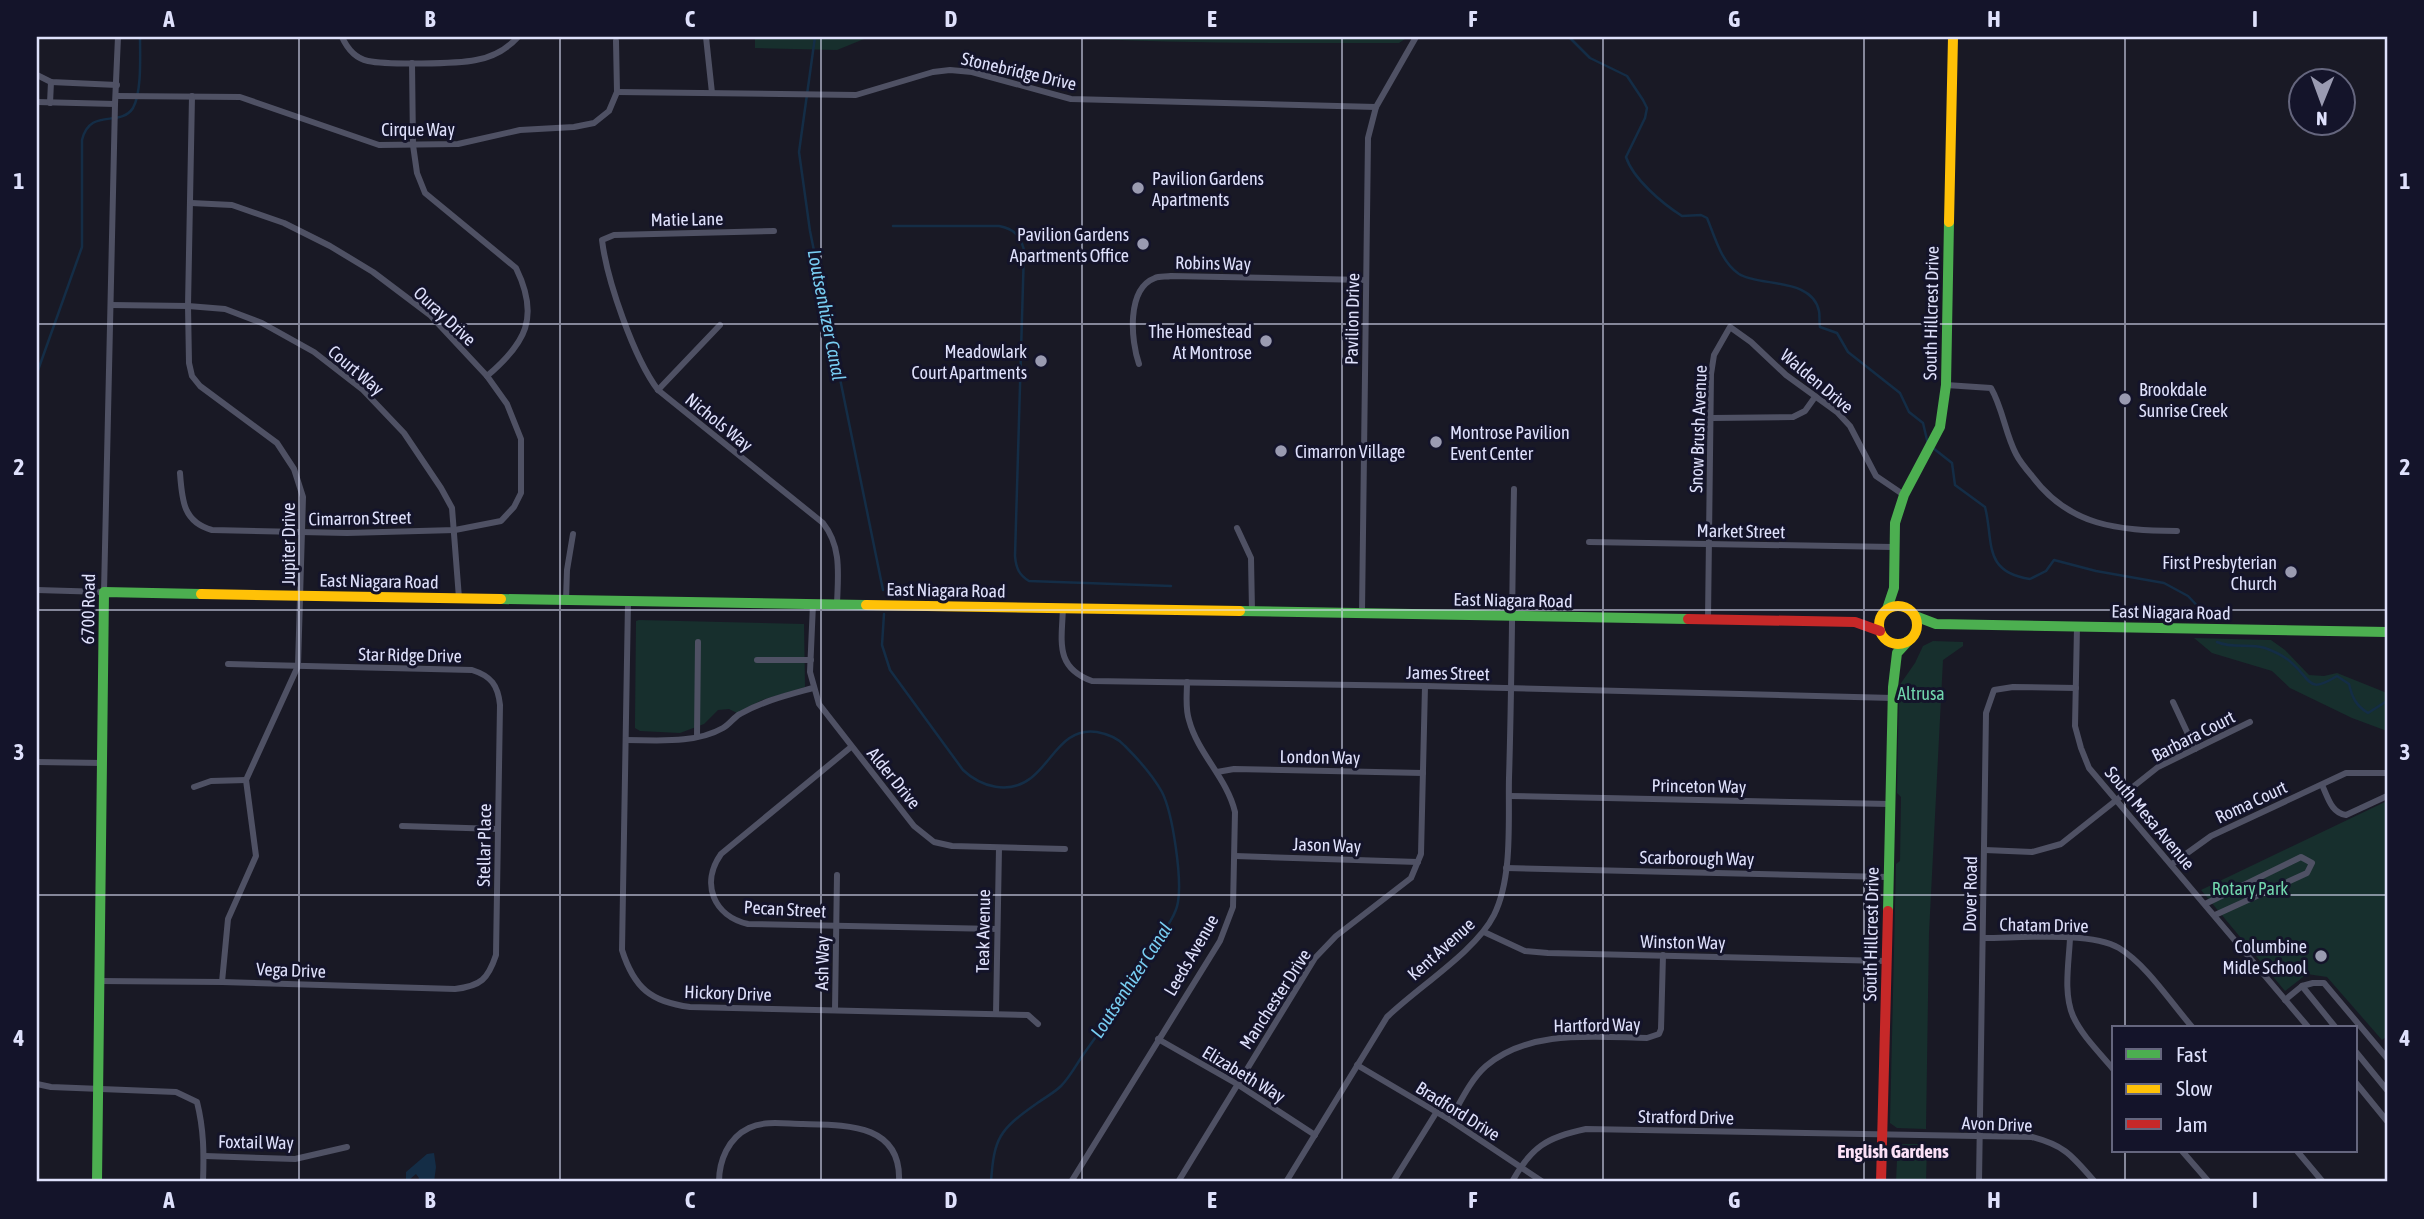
<svg xmlns="http://www.w3.org/2000/svg" width="2424" height="1219" viewBox="0 0 2424 1219" font-family="'Asap Condensed',sans-serif">
	<style>
		.green { fill: #172f2d }
		.water { fill: #142d46 }
		.lines { fill: none; stroke-linecap: round; stroke-linejoin: round }
		.stream { stroke: #142d46; stroke-width: 2.5 }
		.street { stroke: #4f5164; stroke-width: 6 }
		.fast { stroke: #4caf50; stroke-width: 10 }
		.slow { stroke: #ffc107; stroke-width: 10 }
		.jam { stroke: #c62828; stroke-width: 10 }
		.grid { fill: none; stroke: #dfe1fc; stroke-width: 2; stroke-opacity: 0.55 }
		.poi-dot { fill: #9a9bb1; stroke: #14142a; stroke-width: 2.5 }
		.labels { text-anchor: middle; dominant-baseline: central; stroke-width: 6; stroke-linejoin: round; paint-order: stroke }
		.street-label { font-size: 18px; fill: #dfe1fc; stroke: #14142a }
		.poi-label { font-size: 18px; fill: #dfe1fc; stroke: #14142a; text-anchor: end }
		.park-label { font-size: 18px; fill: #71d6ad; stroke: #14142a }
		.water-label { font-size: 19px; font-style: italic; fill: #78cdf2; stroke: #14142a }
		.neighbourhood-label { font-size: 19px; font-weight: bold; fill: #fce1f7; stroke: #14142a }
		.neatline { fill: none; stroke: #dfe1fc; stroke-width: 2.5 }
		.grid-label { font-size: 23px; text-anchor: middle; font-weight: bold; fill: #dfe1fc }
	</style>
	<rect width="100%" height="100%" fill="#191925"/>
	<g class="green">
		<polygon points="755,37 869,37 837,50 755,48"/>
		<path d="M1061,37H1408L1399,43C1286,43 1174,44 1061,37Z"/>
		<polygon points="639,620 804,624 805,687 762,700 737,713 729,709 718,710 704,724 680,733 640,731 635,728 635,721 636,621"/>
		<polygon points="2194,638 2271,640 2285,650 2309,675 2324,676 2337,673 2387,693 2387,731 2352,718 2290,688 2272,671 2212,653"/>
		<polygon points="1933,641 1963,642 1963,646 1943,660 1929,933 1926,1129 1897,1128 1890,1123 1896,864 1900,861 1901,797 1897,793 1899,686 1915,663 1923,646"/>
		<polygon points="2387,801 2387,1036 2382,1040 2327,977 2307,974 2285,991 2201,890"/>
		<polygon points="1901,1144 1927,1144 1926,1182 1896,1182 1897,1160"/>
	</g>
	<polygon class="water" points="434,1153 436,1167 434,1182 417,1182 419,1178 416,1174 410,1179 411,1182 406,1182 406,1172 427,1154"/>
	<g class="lines">
		<g class="stream">
			<polyline points="815,37 799,152 810,231 883,590"/>
			<path d="M1569,37L1590,58L1627,76L1643,100L1647,108L1645,118L1626,157C1633,179 1663,204 1682,216L1701,215L1707,218C1715,237 1721,262 1739,274C1760,287 1812,277 1819,311C1820,316 1819,322 1820,327L1837,333L1848,352L1900,393L1909,412L1923,423L1928,444"/>
			<path d="M893,226H999C1014,229 1020,235 1024,250L1015,556C1016,568 1019,575 1029,581L1171,586"/>
			<path d="M37,373L82,247V140C90,107 120,128 133,108C142,92 140,55 140,37"/>
			<path d="M1933,448L1952,463L1955,485L1985,507C1994,541 1982,572 2030,579L2046,571L2054,560L2096,571L2164,583L2188,596L2206,615"/>
			<path d="M884,614L882,645L890,670L963,770C981,787 1009,795 1031,778C1053,761 1063,727 1097,732C1108,734 1118,738 1125,746C1138,759 1153,776 1162,792C1173,814 1182,878 1178,902C1175,920 1159,936 1149,952C1138,968 1130,986 1119,1003C1108,1020 1095,1038 1083,1055C1076,1065 1070,1077 1061,1086C1054,1093 1044,1098 1036,1104C999,1130 994,1138 991,1182"/>
			<path d="M2217,642C2233,649 2249,643 2265,648C2276,652 2285,656 2293,664C2312,681 2308,694 2337,676L2349,684C2352,697 2356,706 2368,713L2387,701"/>
		</g>
		<g class="street">
			<path d="M342,37C347,48 354,58 368,61C387,65 457,64 476,60C492,57 507,49 518,37"/>
			<polyline points="706,37 712,93"/>
			<path d="M412,63L413,145L417,173L425,193L516,268C540,317 526,343 487,376"/>
			<polyline points="37,75 51,82 117,85"/>
			<polyline points="617,92 856,95 933,72 950,70 972,72 1071,99 1376,107"/>
			<polyline points="116,96 240,97 379,145 458,144 520,130 574,127 594,123 609,111 617,92 616,41"/>
			<polyline points="192,96 188,306 189,363 192,376 200,386 277,443 294,469 303,497 298,666 246,780 256,856 228,919 222,982"/>
			<polyline points="37,102 115,104"/>
			<polyline points="50,103 51,82"/>
			<path d="M774,231L614,235L602,240C607,281 634,358 658,390L823,523C842,547 838,575 837,604"/>
			<polyline points="111,305 188,306 225,309 262,323 314,352 363,390 404,433 441,488 452,508 459,598"/>
			<path d="M1139,364C1131,341 1126,289 1155,278C1159,276 1166,277 1171,276L1366,280"/>
			<path d="M1946,385L1991,388C2003,409 2005,433 2016,454C2020,462 2026,469 2032,476C2070,527 2118,530 2177,531"/>
			<polyline points="658,390 720,325"/>
			<polyline points="1712,418 1793,417 1805,411 1815,397"/>
			<path d="M180,473C182,500 183,522 212,530L347,533L455,530L501,521L514,507L521,493V439L507,404L487,376L430,315L373,272L330,246L284,223L232,205L191,203"/>
			<polyline points="1237,528 1251,558 1252,611"/>
			<polyline points="1589,542 1893,547"/>
			<polyline points="37,590 104,592 115,104 118,37"/>
			<polyline points="566,600 567,570 573,534"/>
			<path d="M628,602L622,950C634,988 651,1002 690,1007L1028,1015L1038,1024"/>
			<polyline points="813,604 810,672 819,704 914,826 934,842 952,846 1065,849"/>
			<path d="M1063,607C1062,641 1054,667 1092,681L1425,686L1893,698"/>
			<polyline points="1362,612 1368,138 1376,107 1416,37"/>
			<polyline points="1708,619 1711,374 1714,355 1730,327 1751,342 1786,375 1837,412 1850,426 1876,476 1904,495"/>
			<polyline points="2077,627 2075,726 2081,748 2089,768 2309,1028"/>
			<polyline points="757,660 811,660"/>
			<polyline points="2173,702 2195,749"/>
			<polyline points="697,736 698,642"/>
			<path d="M626,740C657,740 695,744 723,728C730,724 734,717 740,714C763,701 788,695 813,688"/>
			<path d="M851,747L721,854C700,884 714,916 748,924L997,929"/>
			<polyline points="37,762 102,763"/>
			<polyline points="1217,772 1234,769 1423,773"/>
			<path d="M2322,785C2328,797 2331,813 2346,815L2387,796"/>
			<polyline points="194,787 211,781 246,780"/>
			<polyline points="1509,796 1890,804"/>
			<polyline points="402,826 498,829"/>
			<polyline points="1985,850 2032,852 2061,844 2158,767 2250,722"/>
			<polyline points="1235,856 1418,862"/>
			<polyline points="2172,864 2211,836 2346,773 2387,773"/>
			<polyline points="1506,868 1888,877"/>
			<polyline points="2205,904 2301,857 2312,863 2307,873 2215,915"/>
			<polyline points="1484,932 1525,951 1548,953 1886,961"/>
			<path d="M1984,938C2018,938 2091,931 2119,948C2147,965 2171,1003 2193,1028"/>
			<path d="M2070,938C2069,962 2063,993 2073,1016C2082,1036 2100,1053 2114,1070"/>
			<path d="M99,981L222,982L455,989C481,986 488,979 496,955L500,705C498,685 491,676 472,670L228,664"/>
			<polyline points="2302,986 2313,983 2324,983 2387,1058"/>
			<polyline points="2285,1000 2302,986 2336,1028"/>
			<polyline points="835,1010 837,875"/>
			<polyline points="996,1014 999,848"/>
			<polyline points="1158,1039 1237,1084 1315,1135"/>
			<polyline points="2356,1052 2387,1090"/>
			<polyline points="1357,1065 1450,1120 1543,1182"/>
			<polyline points="2356,1083 2387,1121"/>
			<path d="M37,1084L51,1087L176,1092L197,1102C204,1130 204,1154 203,1182"/>
			<path d="M1450,1120C1460,1103 1470,1080 1486,1066C1530,1029 1593,1037 1647,1038L1659,1034L1661,1029L1663,955"/>
			<polyline points="2182,1151 2209,1182"/>
			<polyline points="2297,1151 2323,1182"/>
			<polyline points="205,1156 295,1159 347,1147"/>
			<path d="M719,1182C719,1161 728,1138 749,1128C765,1120 786,1124 803,1124C845,1125 902,1123 899,1182"/>
			<path d="M1071,1182L1220,941L1233,907L1235,812C1227,778 1198,754 1189,720C1185,708 1187,695 1187,682"/>
			<polyline points="1178,1182 1315,958 1336,936 1411,878 1421,854 1425,686"/>
			<path d="M1286,1182L1387,1017C1418,987 1476,951 1494,915C1513,877 1508,819 1509,778C1512,682 1512,585 1514,489"/>
			<polyline points="1393,1182 1436,1113"/>
			<path d="M1512,1182C1531,1147 1547,1137 1586,1129L2032,1137C2066,1146 2072,1156 2095,1182"/>
			<polyline points="1979,1182 1986,713 1994,690 2013,687 2076,688"/>
		</g>
		<g class="fast">
			<polyline points="501,599 866,605"/>
			<polyline points="1887,609 1894,588 1895,523 1904,495 1940,427 1946,385 1949,222"/>
			<polyline points="1240,611 1688,619"/>
			<polyline points="1915,616 1936,624 2387,632"/>
			<polyline points="1888,911 1893,687 1897,653 1908,641"/>
			<polyline points="97,1182 104,592 201,594"/>
		</g>
		<g class="slow">
			<polyline points="1949,222 1953,37"/>
			<polyline points="201,594 501,599"/>
			<polyline points="866,605 1240,611"/>
			<circle cx="1898" cy="625" r="19"/>
		</g>
		<g class="jam">
			<polyline points="1688,619 1855,622 1880,631"/>
			<polyline points="1881,1182 1888,911"/>
		</g>
	</g>
	<path class="grid" d="M299,37V1182M560,37V1182M821,37V1182M1082,37V1182M1342,37V1182M1603,37V1182M1864,37V1182M2125,37V1028M37,324H2387M37,610H2387M37,895H2387M2125,1151V1182"/>
	<g class="poi-dot">
		<circle cx="1138" cy="188" r="7"/>
		<circle cx="1143" cy="244" r="7"/>
		<circle cx="1266" cy="341" r="7"/>
		<circle cx="1041" cy="361" r="7"/>
		<circle cx="2125" cy="399" r="7"/>
		<circle cx="1436" cy="442" r="7"/>
		<circle cx="1281" cy="451" r="7"/>
		<circle cx="2291" cy="572" r="7"/>
		<circle cx="2321" cy="956" r="7"/>
	</g>
	<g class="labels">
		<g class="street-label">
			<text transform="translate(1019 71) rotate(13)">Stonebridge Drive</text>
			<text x="418" y="129">Cirque Way</text>
			<text transform="translate(687 219) rotate(-1)">Matie Lane</text>
			<text transform="translate(1213 263) rotate(1)">Robins Way</text>
			<text transform="translate(1931 313) rotate(-89)">South Hillcrest Drive</text>
			<text transform="translate(445 316) rotate(43)">Ouray Drive</text>
			<text transform="translate(1352 319) rotate(-89)">Pavilion Drive</text>
			<text transform="translate(356 370) rotate(40)">Court Way</text>
			<text transform="translate(1817 381) rotate(40)">Walden Drive</text>
			<text transform="translate(719 422) rotate(39)">Nichols Way</text>
			<text transform="translate(1698 429) rotate(-88)">Snow Brush Avenue</text>
			<text transform="translate(360 518) rotate(-1)">Cimarron Street</text>
			<text transform="translate(1741 531) rotate(1)">Market Street</text>
			<text transform="translate(288 544) rotate(-90)">Jupiter Drive</text>
			<text transform="translate(379 581) rotate(1)">East Niagara Road</text>
			<text transform="translate(946 590) rotate(1)">East Niagara Road</text>
			<text transform="translate(1513 600) rotate(1)">East Niagara Road</text>
			<text transform="translate(88 609) rotate(-89)">6700 Road</text>
			<text transform="translate(2171 612) rotate(1)">East Niagara Road</text>
			<text transform="translate(410 655) rotate(1)">Star Ridge Drive</text>
			<text transform="translate(1448 673) rotate(1)">James Street</text>
			<text transform="translate(2193 736) rotate(-27)">Barbara Court</text>
			<text transform="translate(1320 757) rotate(1)">London Way</text>
			<text transform="translate(894 778) rotate(51)">Alder Drive</text>
			<text transform="translate(1699 786) rotate(1)">Princeton Way</text>
			<text transform="translate(2251 802) rotate(-25)">Roma Court</text>
			<text transform="translate(2150 818) rotate(50)">South Mesa Avenue</text>
			<text transform="translate(484 845) rotate(-89)">Stellar Place</text>
			<text transform="translate(1327 845) rotate(2)">Jason Way</text>
			<text transform="translate(1697 858) rotate(1)">Scarborough Way</text>
			<text transform="translate(1970 894) rotate(-89)">Dover Road</text>
			<text transform="translate(785 909) rotate(3)">Pecan Street</text>
			<text transform="translate(2044 925) rotate(1)">Chatam Drive</text>
			<text transform="translate(983 931) rotate(-89)">Teak Avenue</text>
			<text transform="translate(1871 934) rotate(-89)">South Hillcrest Drive</text>
			<text transform="translate(1683 942) rotate(1)">Winston Way</text>
			<text transform="translate(1441 949) rotate(-42)">Kent Avenue</text>
			<text transform="translate(1191 955) rotate(-60)">Leeds Avenue</text>
			<text transform="translate(822 963) rotate(-89)">Ash Way</text>
			<text transform="translate(291 970) rotate(2)">Vega Drive</text>
			<text transform="translate(728 993) rotate(2)">Hickory Drive</text>
			<text transform="translate(1275 999) rotate(-57)">Manchester Drive</text>
			<text transform="translate(1597 1025) rotate(-1)">Hartford Way</text>
			<text transform="translate(1244 1074) rotate(31)">Elizabeth Way</text>
			<text transform="translate(1458 1111) rotate(32)">Bradford Drive</text>
			<text transform="translate(1686 1117) rotate(1)">Stratford Drive</text>
			<text transform="translate(1997 1124) rotate(2)">Avon Drive</text>
			<text transform="translate(256 1142) rotate(1)">Foxtail Way</text>
		</g>
		<g class="poi-label">
			<text x="1152" y="178" text-anchor="start">Pavilion Gardens<tspan x="1152" dy="21">Apartments</tspan></text>
			<text x="1129" y="234">Pavilion Gardens<tspan x="1129" dy="21">Apartments Office</tspan></text>
			<text x="1252" y="331">The Homestead<tspan x="1252" dy="21">At Montrose</tspan></text>
			<text x="1027" y="351">Meadowlark<tspan x="1027" dy="21">Court Apartments</tspan></text>
			<text x="2139" y="389" text-anchor="start">Brookdale<tspan x="2139" dy="21">Sunrise Creek</tspan></text>
			<text x="1450" y="432" text-anchor="start">Montrose Pavilion<tspan x="1450" dy="21">Event Center</tspan></text>
			<text x="1295" y="451" text-anchor="start">Cimarron Village</text>
			<text x="2277" y="562">First Presbyterian<tspan x="2277" dy="21">Church</tspan></text>
			<text x="2307" y="946">Columbine<tspan x="2307" dy="21">Midle School</tspan></text>
		</g>
		<g class="park-label">
			<text x="1921" y="693">Altrusa</text>
			<text x="2250" y="888">Rotary Park</text>
		</g>
		<g class="water-label">
			<text transform="translate(827 315) rotate(79)">Loutsenhizer Canal</text>
			<text transform="translate(1131 980) rotate(-57)">Loutsenhizer Canal</text>
		</g>
		<g class="neighbourhood-label">
			<text x="1893" y="1151">English Gardens</text>
		</g>
	</g>
	<rect width="2424" height="1219" fill="none" stroke="#14142a" stroke-width="77"/>
	<rect x="2112" y="1026" width="245" height="126" fill="#14142a" stroke="#65667e" stroke-width="2"/>
	<rect x="2126" y="1049" width="35" height="10" fill="#4caf50" stroke="#65667e" stroke-width="2"/>
	<text x="2176" y="1062" font-size="21" fill="#dfe1fc">Fast</text>
	<rect x="2126" y="1084" width="35" height="10" fill="#ffc107" stroke="#65667e" stroke-width="2"/>
	<text x="2176" y="1096" font-size="21" fill="#dfe1fc">Slow</text>
	<rect x="2126" y="1119" width="35" height="10" fill="#c62828" stroke="#65667e" stroke-width="2"/>
	<text x="2176" y="1132" font-size="21" fill="#dfe1fc">Jam</text>
	<g transform="translate(2322 102) rotate(181)"><circle r="33" fill="#14142a" stroke="#65667e" stroke-width="2"/>
	<path d="M0-5L12 26L0 18L-12 26Z" fill="#9a9bb1"/>
	<text y="-10" font-size="19" font-weight="bold" text-anchor="middle" fill="#dfe1fc">N</text>
	</g>
	<rect x="38" y="38" width="2348" height="1142" class="neatline"/>
	<g class="grid-label">
		<text x="169" y="27">A</text>
		<text x="430" y="27">B</text>
		<text x="690" y="27">C</text>
		<text x="951" y="27">D</text>
		<text x="1212" y="27">E</text>
		<text x="1473" y="27">F</text>
		<text x="1734" y="27">G</text>
		<text x="1994" y="27">H</text>
		<text x="2255" y="27">I</text>
		<text x="19" y="189">1</text>
		<text x="2405" y="189">1</text>
		<text x="19" y="475">2</text>
		<text x="2405" y="475">2</text>
		<text x="19" y="760">3</text>
		<text x="2405" y="760">3</text>
		<text x="19" y="1046">4</text>
		<text x="2405" y="1046">4</text>
		<text x="169" y="1208">A</text>
		<text x="430" y="1208">B</text>
		<text x="690" y="1208">C</text>
		<text x="951" y="1208">D</text>
		<text x="1212" y="1208">E</text>
		<text x="1473" y="1208">F</text>
		<text x="1734" y="1208">G</text>
		<text x="1994" y="1208">H</text>
		<text x="2255" y="1208">I</text>
	</g>
</svg>
